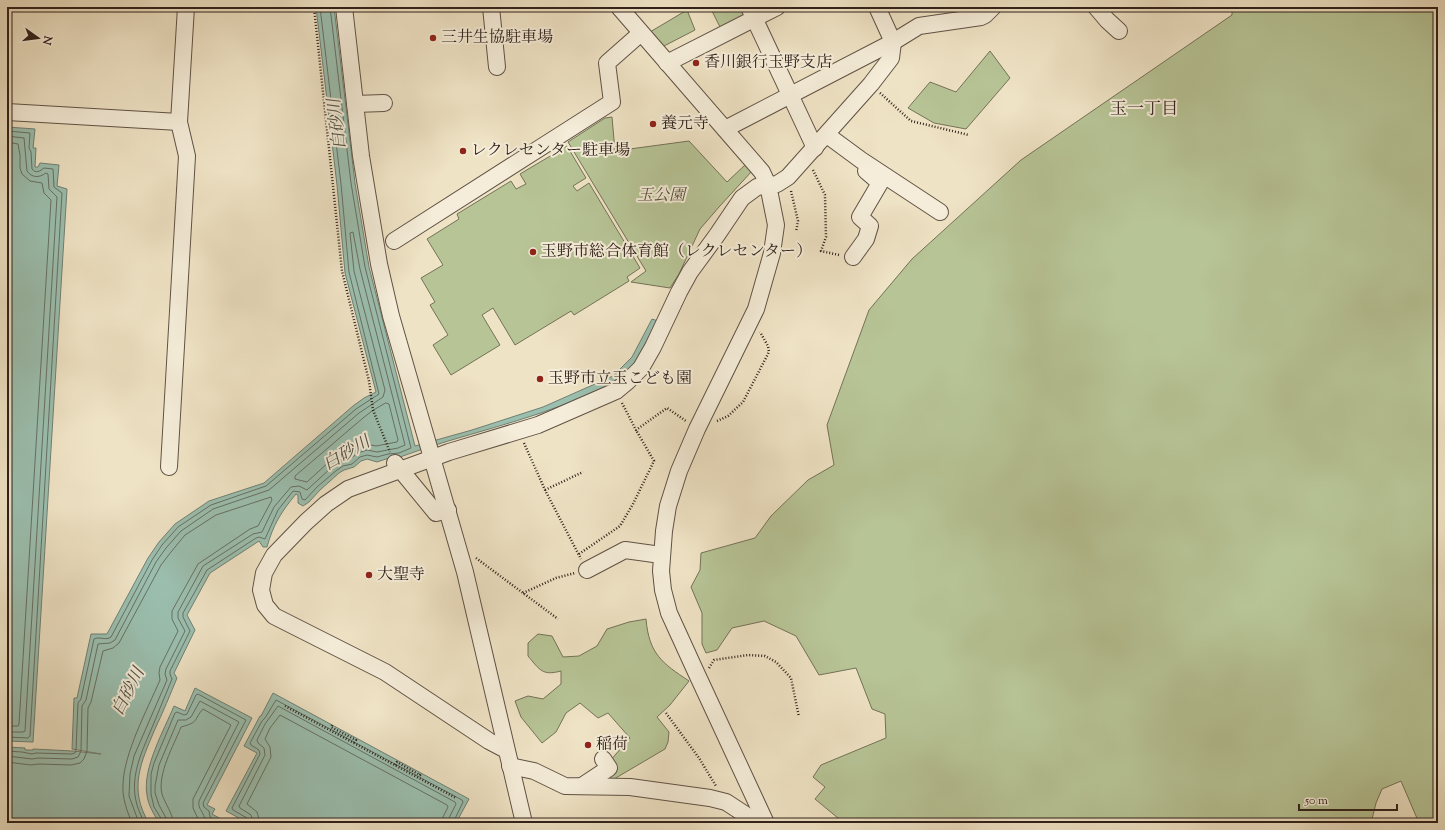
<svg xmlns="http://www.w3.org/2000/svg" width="1445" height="830" viewBox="0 0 1445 830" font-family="'Sorts Mill Goudy','Noto Serif JP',serif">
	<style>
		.green { fill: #b7c496; stroke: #747258 }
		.water { fill: #9bbfaf; stroke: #708074 }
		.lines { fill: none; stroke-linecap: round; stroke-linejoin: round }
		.shore { stroke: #667065; stroke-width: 1 }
		.minor-casing { stroke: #605246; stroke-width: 18 }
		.path { stroke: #30211b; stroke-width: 2.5; stroke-dasharray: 1 2; stroke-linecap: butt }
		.minor { stroke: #f5edd9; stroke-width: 16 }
		.poi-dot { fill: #8f2418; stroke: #f5edd9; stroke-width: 1.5 }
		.labels { text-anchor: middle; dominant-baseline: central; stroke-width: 4; stroke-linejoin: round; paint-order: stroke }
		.poi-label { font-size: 16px; fill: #30211b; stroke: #f5edd9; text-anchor: start }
		.park-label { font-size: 16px; font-style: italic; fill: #585240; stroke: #f5edd9 }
		.neighbourhood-label { font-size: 17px; fill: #30211b; stroke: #f5edd9 }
		.water-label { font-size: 17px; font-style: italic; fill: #505047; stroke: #f5edd9 }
	</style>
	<rect width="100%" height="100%" fill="#efe3c5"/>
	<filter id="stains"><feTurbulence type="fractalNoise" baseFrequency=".005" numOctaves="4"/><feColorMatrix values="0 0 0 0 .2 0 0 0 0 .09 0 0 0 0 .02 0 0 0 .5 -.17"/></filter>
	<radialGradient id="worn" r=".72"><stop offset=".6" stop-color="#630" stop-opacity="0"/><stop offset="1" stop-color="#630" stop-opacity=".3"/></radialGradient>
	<g class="green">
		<polygon points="710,7 743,7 748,17 721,29"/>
		<polygon points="1232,7 1438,7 1438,823 1419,823 1401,781 1382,789 1376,803 1371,823 844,823 815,799 825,787 813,777 821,765 886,738 885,714 872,709 856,668 819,675 796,636 764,621 732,628 717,650 706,653 702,644 702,613 691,587 700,570 701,553 755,538 771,516 808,480 834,465 827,425 869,310 912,259 1021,160 1232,15"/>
		<polygon points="687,10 695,30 664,46 650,32"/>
		<polygon points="990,51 1010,78 966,129 934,123 908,108 930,82 956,92"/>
		<polygon points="612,117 615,151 689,141 727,182 746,164 752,171 719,207 700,229 679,274 670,288 631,282 646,271 568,142 605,118"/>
		<polygon points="567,146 586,178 573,186 577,191 589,183 640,268 627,277 629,281 574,315 571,311 515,345 493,308 482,315 500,345 451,375 433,345 448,335 430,305 435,302 421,278 443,265 427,239 459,219 457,214 511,181 516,189 526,184 520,174"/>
		<path d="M646,619C649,654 662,663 689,681L670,705L657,717L669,732L668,742L665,749L609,782L596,781L609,762L630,738L608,713L598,718L580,703L566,713L556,732L542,743L521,717L515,701L528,696L543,699L561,684V671C542,676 540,670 528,656V643L538,634L552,636L563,657L579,656L597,646L607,629L629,622Z"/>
	</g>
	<g class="water">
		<path d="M316,7H334L355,183L369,267L415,446L472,430L543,407L613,376L632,357L652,319L658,321C649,338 641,359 626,373C615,383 601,388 587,395C527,422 462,434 400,457L389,458L377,462L367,459L361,461L354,467L344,470L339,473L320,490L309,502L303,506L298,503V495L296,494C281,512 273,525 267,547H263L259,541L210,573L187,615L195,630L174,673L177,678C170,695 163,712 155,729C141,762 128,789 149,823H7V747L25,748V750H33V749L73,751L101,754L72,749L74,698H77L91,634H107L148,558L159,542L175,524L209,501L264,483L353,406L364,398L376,392L345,273L337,185Z"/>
		<polygon points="7,127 35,129 33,148 36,148 35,167 38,167 40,163 59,165 57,186 67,189 33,742 7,741"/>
		<path d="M195,688L252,718L207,805L215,809L212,814L228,823H159C154,814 148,805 147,795C142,769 164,730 174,706L185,711Z"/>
		<polygon points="273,693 469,799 456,823 248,823 226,811 257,753 244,746 260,716 261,716"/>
	</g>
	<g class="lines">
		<g class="shore">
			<path d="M7,131L30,133L29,148L31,152L32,169C36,174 40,171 44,168L53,169L54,187L62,193L30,736L28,738L7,737"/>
			<path d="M7,136L24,138L27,171C32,178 39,178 46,173L48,174L49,189L57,197L25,731L23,732H7"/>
			<polyline points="7,142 18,144 20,155 20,168 22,174 30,181 42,183 44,193 51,200 19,724 18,726 7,726"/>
			<polygon points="386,403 389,404 398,440 397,442 376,446 366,444 355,447 347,454 331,460 307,482 295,479 295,476 363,418 372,411"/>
			<path d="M7,751L22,752L32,754L36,753L71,754L75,753L76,750L78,703L81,699L94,639C99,636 106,641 111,637L152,560L162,545L178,527L211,505L266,486L356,409L379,394L349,272L341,184L320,7"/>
			<polyline points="7,756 32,759 38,758 72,759 78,757 81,751 82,706 86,700 98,644 110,643 115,640 156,562 166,548 181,531 213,509 269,490 359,413 383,397 385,390 354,271 350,233 353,232 360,269 405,445 398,448 377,452 367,450 358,453 350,459 341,461 333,466 307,490 299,486 291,487 274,507 262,532 253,534 203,566 178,612 178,618 185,631 166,669 165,674 167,680 134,756 130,774 129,796 139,823"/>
			<path d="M7,762L31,765L39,764L71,765L80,763L84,759L87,751L88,708L91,702L103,651L113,648L119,643L161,565L171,552L185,535L216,515L271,497L272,500L258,526L250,529L198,564L172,611V619L178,631L160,667L159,673L160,680C147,710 124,753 123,784C122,798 127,811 132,823"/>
			<path d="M145,823C125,790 137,762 151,730C158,713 165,696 172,679L170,674V671L190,631L183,617V613L207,570L256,538L259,537L265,539L278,510L293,491L300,492L302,499L305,500L317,487L337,470L343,466L352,464L360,457L367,455L377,457L388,454L399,453L411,448L365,267L351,183L330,7"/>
			<polyline points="162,823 162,820 154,807 151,794 151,774 154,763 175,713 177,712 184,715 187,714 196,695 198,694 246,720 203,803 204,807 209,811 210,817 220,823"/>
			<path d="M167,823L166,818L159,805L155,793V786L159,765L178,720H186L191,717L200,701L239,722L199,801C198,808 201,809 203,814C205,818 205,820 209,823"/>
			<path d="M173,823C173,813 165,804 162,794C157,774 174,745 181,727C200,722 193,720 203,709L231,725L193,799V808L200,823"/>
			<polyline points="249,823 247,818 233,810 232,808 260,754 259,750 251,745 250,743 262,721 265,718 276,700 462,800 463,802 453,823"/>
			<polyline points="254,823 251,815 240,808 239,806 265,755 264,748 258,743 257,740 265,724 278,706 455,802 456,804 449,818 448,823"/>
			<polyline points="260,823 257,812 247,804 271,757 270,747 265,739 270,728 280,715 447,805 448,807 443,817 442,823"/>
		</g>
		<defs>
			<g id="minor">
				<polyline points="344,7 361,156 379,264 391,316 465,572 524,823"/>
				<polyline points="491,7 497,67"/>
				<polyline points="619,7 762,172 768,185 776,225 772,253 756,309 697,429 679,471 668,506 664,531 661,571 663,590 669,613 695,670 766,823"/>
				<polyline points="749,7 815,148"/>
				<polyline points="1096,7 1107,20 1119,31"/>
				<polyline points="667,63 777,7"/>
				<polyline points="355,104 384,103"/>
				<polyline points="7,112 179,122"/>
				<polyline points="725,129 893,42 919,26 981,17 985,15 993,7"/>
				<polyline points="827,135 861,160 940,212"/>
				<polyline points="394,241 612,102 607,63 641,33"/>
				<polyline points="853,257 866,239 870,226 860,217 880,183 866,171"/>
				<polyline points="395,463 436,513 448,510"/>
				<polyline points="169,467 187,156 179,122 186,7"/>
				<polyline points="587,570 625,550 661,555"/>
				<polyline points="506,750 489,741 385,672 274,616 265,605 261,590 264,573 274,555 306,522 326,504 348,489 449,452 538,425 616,391 628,381 641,368 653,347 679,292 690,272 717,235 742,198 757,187 777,184 788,177 871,84 891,58 893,42 877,7"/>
				<polyline points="510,766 534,771 565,786 630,787 710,798 726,802 752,819 763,823"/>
				<polyline points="582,786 609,768 603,759"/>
			</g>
		</defs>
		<use href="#minor" class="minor-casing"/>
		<g class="path">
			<polyline points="314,7 342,271 369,381 373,410 390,452"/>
			<polyline points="880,93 911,121 969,135"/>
			<polyline points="813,170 825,195 826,237 821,251 839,255"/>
			<polyline points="791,191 798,221 796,232"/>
			<polyline points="622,403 636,430 667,408 686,421"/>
			<polyline points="717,421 728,416 743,402 769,352 768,346 760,332"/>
			<polyline points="524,443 545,490 581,559"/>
			<polyline points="545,490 583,472"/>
			<polyline points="579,554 620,526 633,504 654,461 636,430"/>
			<polyline points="476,558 558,619"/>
			<polyline points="523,593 556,578 575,573"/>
			<polyline points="709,668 714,660 748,655 765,656 776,662 791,678 799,717"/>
			<polyline points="285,706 456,798"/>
			<polyline points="666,713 699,758 716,786"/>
			<polyline points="332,725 331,727 356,740 354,743"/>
			<polyline points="395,765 397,762 420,775 421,773"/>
		</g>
		<use href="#minor" class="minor"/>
	</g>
	<g class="poi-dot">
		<circle cx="433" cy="38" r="4"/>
		<circle cx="696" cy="63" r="4"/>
		<circle cx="653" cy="124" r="4"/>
		<circle cx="463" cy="151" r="4"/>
		<circle cx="533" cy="252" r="4"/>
		<circle cx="540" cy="379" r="4"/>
		<circle cx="369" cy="575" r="4"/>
		<circle cx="588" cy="745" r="4"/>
	</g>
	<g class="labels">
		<g class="poi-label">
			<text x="441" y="38">三井生協駐車場</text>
			<text x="704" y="63">香川銀行玉野支店</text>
			<text x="661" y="124">養元寺</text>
			<text x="471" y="151">レクレセンター駐車場</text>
			<text x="541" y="252">玉野市総合体育館（レクレセンター）</text>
			<text x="548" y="379">玉野市立玉こども園</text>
			<text x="377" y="575">大聖寺</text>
			<text x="596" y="745">稲荷</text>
		</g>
		<g class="park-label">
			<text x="661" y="196">玉公園</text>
		</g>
		<g class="neighbourhood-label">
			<text x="1144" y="110">玉一丁目</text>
		</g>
		<g class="water-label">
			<text transform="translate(338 124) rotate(-97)">白砂川</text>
			<text transform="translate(347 454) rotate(-30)">白砂川</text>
			<text transform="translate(129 692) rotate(-63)">白砂川</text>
		</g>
	</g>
	<rect width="1445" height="830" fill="none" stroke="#efe3c5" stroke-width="24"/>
	<rect x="8" y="8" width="1429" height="814" fill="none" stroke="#30211b" stroke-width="2"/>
	<rect x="12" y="12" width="1421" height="806" fill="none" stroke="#30211b"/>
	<g transform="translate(38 38) rotate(104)" stroke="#f5edd9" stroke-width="3" paint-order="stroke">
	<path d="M0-3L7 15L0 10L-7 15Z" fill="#30211b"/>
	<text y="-6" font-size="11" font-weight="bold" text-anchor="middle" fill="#30211b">N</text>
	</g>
	<path d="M1299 804v6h98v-6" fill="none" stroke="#30211b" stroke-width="2"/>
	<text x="1305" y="804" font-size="12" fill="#30211b" stroke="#f5edd9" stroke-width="3" paint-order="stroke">50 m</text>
	<rect width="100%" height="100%" filter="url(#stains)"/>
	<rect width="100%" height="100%" fill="url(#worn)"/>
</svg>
